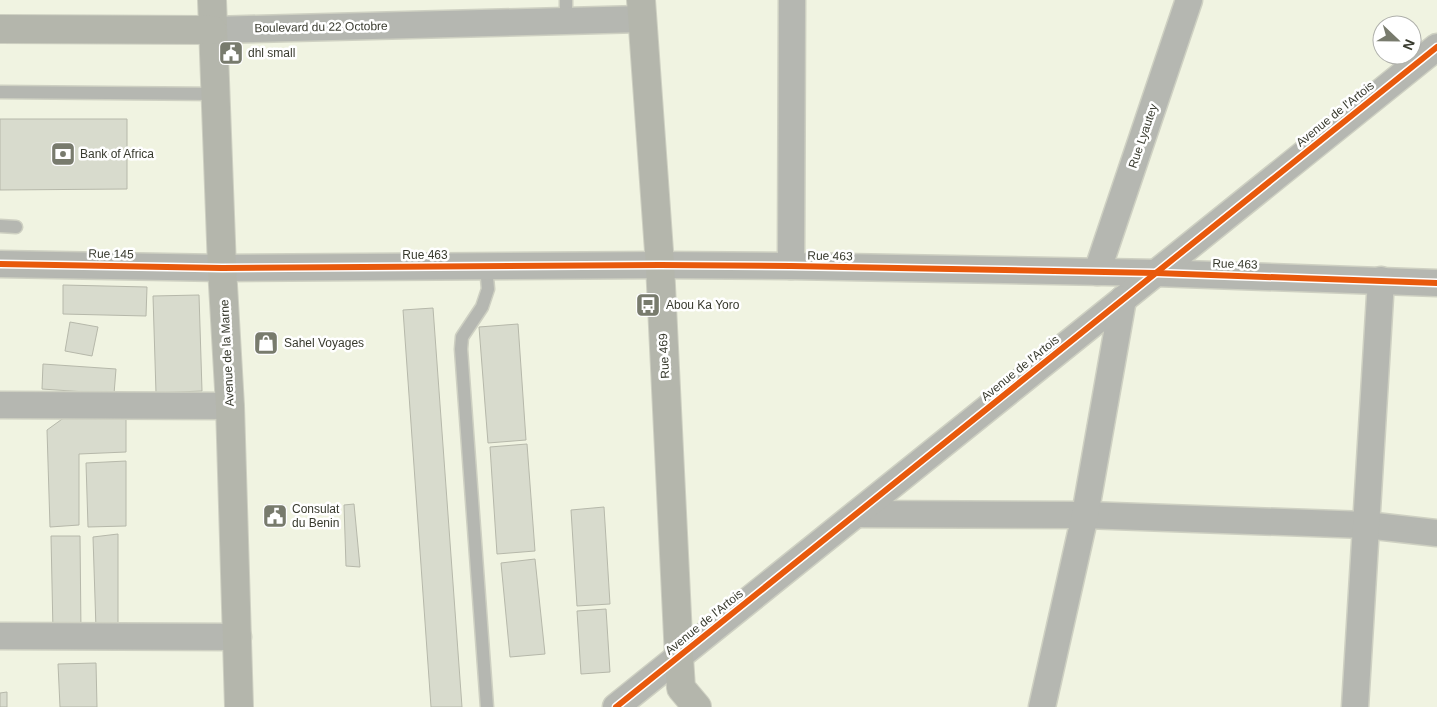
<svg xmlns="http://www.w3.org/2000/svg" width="1437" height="707" viewBox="0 0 1437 707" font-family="Helvetica,sans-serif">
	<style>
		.building { fill: #d8dbcd; stroke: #b6b8aa }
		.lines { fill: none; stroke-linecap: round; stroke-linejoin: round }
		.lane-casing { stroke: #ced0c2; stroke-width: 15 }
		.street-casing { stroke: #ced0c2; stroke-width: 29 }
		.secondary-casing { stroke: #ced0c2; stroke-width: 30 }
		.lane { stroke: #b5b7b1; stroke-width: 12 }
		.street { stroke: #b5b7b1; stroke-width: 26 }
		.secondary { stroke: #b4b6ac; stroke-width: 28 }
		.cycleway-casing { stroke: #fff; stroke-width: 9 }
		.cycleway { stroke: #e8590c; stroke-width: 6 }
		.labels { text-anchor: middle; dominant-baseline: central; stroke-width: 5; stroke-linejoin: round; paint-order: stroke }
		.street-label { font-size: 12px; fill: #383a2e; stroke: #fff }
		.poi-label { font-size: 12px; fill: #383a2e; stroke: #fff; text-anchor: start }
	</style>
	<rect width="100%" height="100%" fill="#f0f3e1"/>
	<g class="building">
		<polygon points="0,119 127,119 127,189 0,190"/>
		<polygon points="63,285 147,287 146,316 63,314"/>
		<polygon points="199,295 202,391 156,393 153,296"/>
		<polygon points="433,308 462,707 431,707 403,310"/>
		<polygon points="70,322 98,327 92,356 65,351"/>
		<polygon points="518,324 526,440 488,443 479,327"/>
		<polygon points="43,364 116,369 114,394 42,389"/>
		<polygon points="65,417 126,418 126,452 79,454 79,525 50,527 47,430"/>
		<polygon points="527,444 535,551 497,554 490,447"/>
		<polygon points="126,461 126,526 88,527 86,463"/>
		<polygon points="354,504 360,567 346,566 344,505"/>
		<polygon points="604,507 610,604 577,606 571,510"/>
		<polygon points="118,534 118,628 96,629 93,537"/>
		<polygon points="51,536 80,536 81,632 53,632"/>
		<polygon points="535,559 545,654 510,657 501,563"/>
		<polygon points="606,609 610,672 581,674 577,611"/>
		<polygon points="96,663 97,707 60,707 58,664"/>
		<polygon points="7,692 7,707 0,707 0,693"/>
	</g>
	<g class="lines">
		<defs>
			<g id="lane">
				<polyline points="566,0 566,21"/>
				<polyline points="0,92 216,94"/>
				<polyline points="0,226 16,227"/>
				<polyline points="486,266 488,289 482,307 462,337 461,349 487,707"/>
			</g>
			<g id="street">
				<polyline points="212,30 642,19"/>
				<polyline points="0,264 222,268 660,265 791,266 1156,273 1437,283"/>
				<polyline points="791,266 792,0"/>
				<polyline points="1097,272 1189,0"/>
				<polyline points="0,405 230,406"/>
				<polyline points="857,514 1085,515 1366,525 1437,533"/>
				<polyline points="0,636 238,637"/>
				<polyline points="616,707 1437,47"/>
				<polyline points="1042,707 1085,515 1123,299"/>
				<polyline points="1355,707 1381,280"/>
			</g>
			<g id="secondary">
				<polyline points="212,0 222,268 230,406 239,707"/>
				<polyline points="641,0 660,265 679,657 681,688 697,707"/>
				<polyline points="0,29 212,30"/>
			</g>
		</defs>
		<use href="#lane" class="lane-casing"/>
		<use href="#street" class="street-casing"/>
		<use href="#secondary" class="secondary-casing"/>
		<use href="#lane" class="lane"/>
		<use href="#street" class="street"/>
		<use href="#secondary" class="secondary"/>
		<defs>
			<g id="cycleway">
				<polyline points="0,264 222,268 660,265 791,266 1156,273 1437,283"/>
				<polyline points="616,707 1437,47"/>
			</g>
		</defs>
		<use href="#cycleway" class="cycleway-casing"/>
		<use href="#cycleway" class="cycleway"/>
	</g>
	<defs>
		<symbol id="civic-square" viewBox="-11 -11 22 22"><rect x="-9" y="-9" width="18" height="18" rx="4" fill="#787b6d" stroke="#fff"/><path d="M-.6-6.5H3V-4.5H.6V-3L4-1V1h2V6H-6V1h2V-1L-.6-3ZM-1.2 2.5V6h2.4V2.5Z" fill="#fff"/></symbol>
		<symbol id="bank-square" viewBox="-11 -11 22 22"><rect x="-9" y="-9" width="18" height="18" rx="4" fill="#787b6d" stroke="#fff"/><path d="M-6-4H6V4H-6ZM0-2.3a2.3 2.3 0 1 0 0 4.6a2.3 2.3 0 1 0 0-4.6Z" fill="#fff"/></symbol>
		<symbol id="bus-square" viewBox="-11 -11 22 22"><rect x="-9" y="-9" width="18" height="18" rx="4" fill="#787b6d" stroke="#fff"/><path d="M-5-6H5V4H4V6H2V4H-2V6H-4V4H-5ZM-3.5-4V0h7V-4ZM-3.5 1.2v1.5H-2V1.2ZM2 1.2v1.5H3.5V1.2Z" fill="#fff"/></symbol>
		<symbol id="shop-square" viewBox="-11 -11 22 22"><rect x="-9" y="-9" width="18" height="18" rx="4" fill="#787b6d" stroke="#fff"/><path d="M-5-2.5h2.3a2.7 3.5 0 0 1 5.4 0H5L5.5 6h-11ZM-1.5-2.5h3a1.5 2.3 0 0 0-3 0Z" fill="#fff"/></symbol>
	</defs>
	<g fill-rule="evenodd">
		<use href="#civic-square" x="217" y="39" width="28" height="28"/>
		<use href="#bank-square" x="49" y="140" width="28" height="28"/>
		<use href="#bus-square" x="634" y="291" width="28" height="28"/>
		<use href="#shop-square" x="252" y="329" width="28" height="28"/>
		<use href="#civic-square" x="261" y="502" width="28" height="28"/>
	</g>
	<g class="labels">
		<g class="street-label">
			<text transform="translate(321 27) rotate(-1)">Boulevard du 22 Octobre</text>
			<text transform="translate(1335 114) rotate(-39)">Avenue de l'Artois</text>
			<text transform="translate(1143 136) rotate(-71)">Rue Lyautey</text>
			<text transform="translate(111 254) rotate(1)">Rue 145</text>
			<text x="425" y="255">Rue 463</text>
			<text transform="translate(830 256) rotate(1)">Rue 463</text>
			<text transform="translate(1235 264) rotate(2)">Rue 463</text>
			<text transform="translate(227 353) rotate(-93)">Avenue de la Marne</text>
			<text transform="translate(664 356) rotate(-93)">Rue 469</text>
			<text transform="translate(1020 368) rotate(-39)">Avenue de l'Artois</text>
			<text transform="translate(704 622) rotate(-39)">Avenue de l'Artois</text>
		</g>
		<g class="poi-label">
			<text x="248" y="53">dhl small</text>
			<text x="80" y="154">Bank of Africa</text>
			<text x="666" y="305">Abou Ka Yoro</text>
			<text x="284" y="343">Sahel Voyages</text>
			<text x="292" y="509">Consulat<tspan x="292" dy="14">du Benin</tspan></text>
		</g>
	</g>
	<g transform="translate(1397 40) rotate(112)"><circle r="24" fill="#ffffff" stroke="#afb0ab"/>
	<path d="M0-4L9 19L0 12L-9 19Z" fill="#787b6d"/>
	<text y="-8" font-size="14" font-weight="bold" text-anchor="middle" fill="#383a2e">N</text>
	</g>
</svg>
